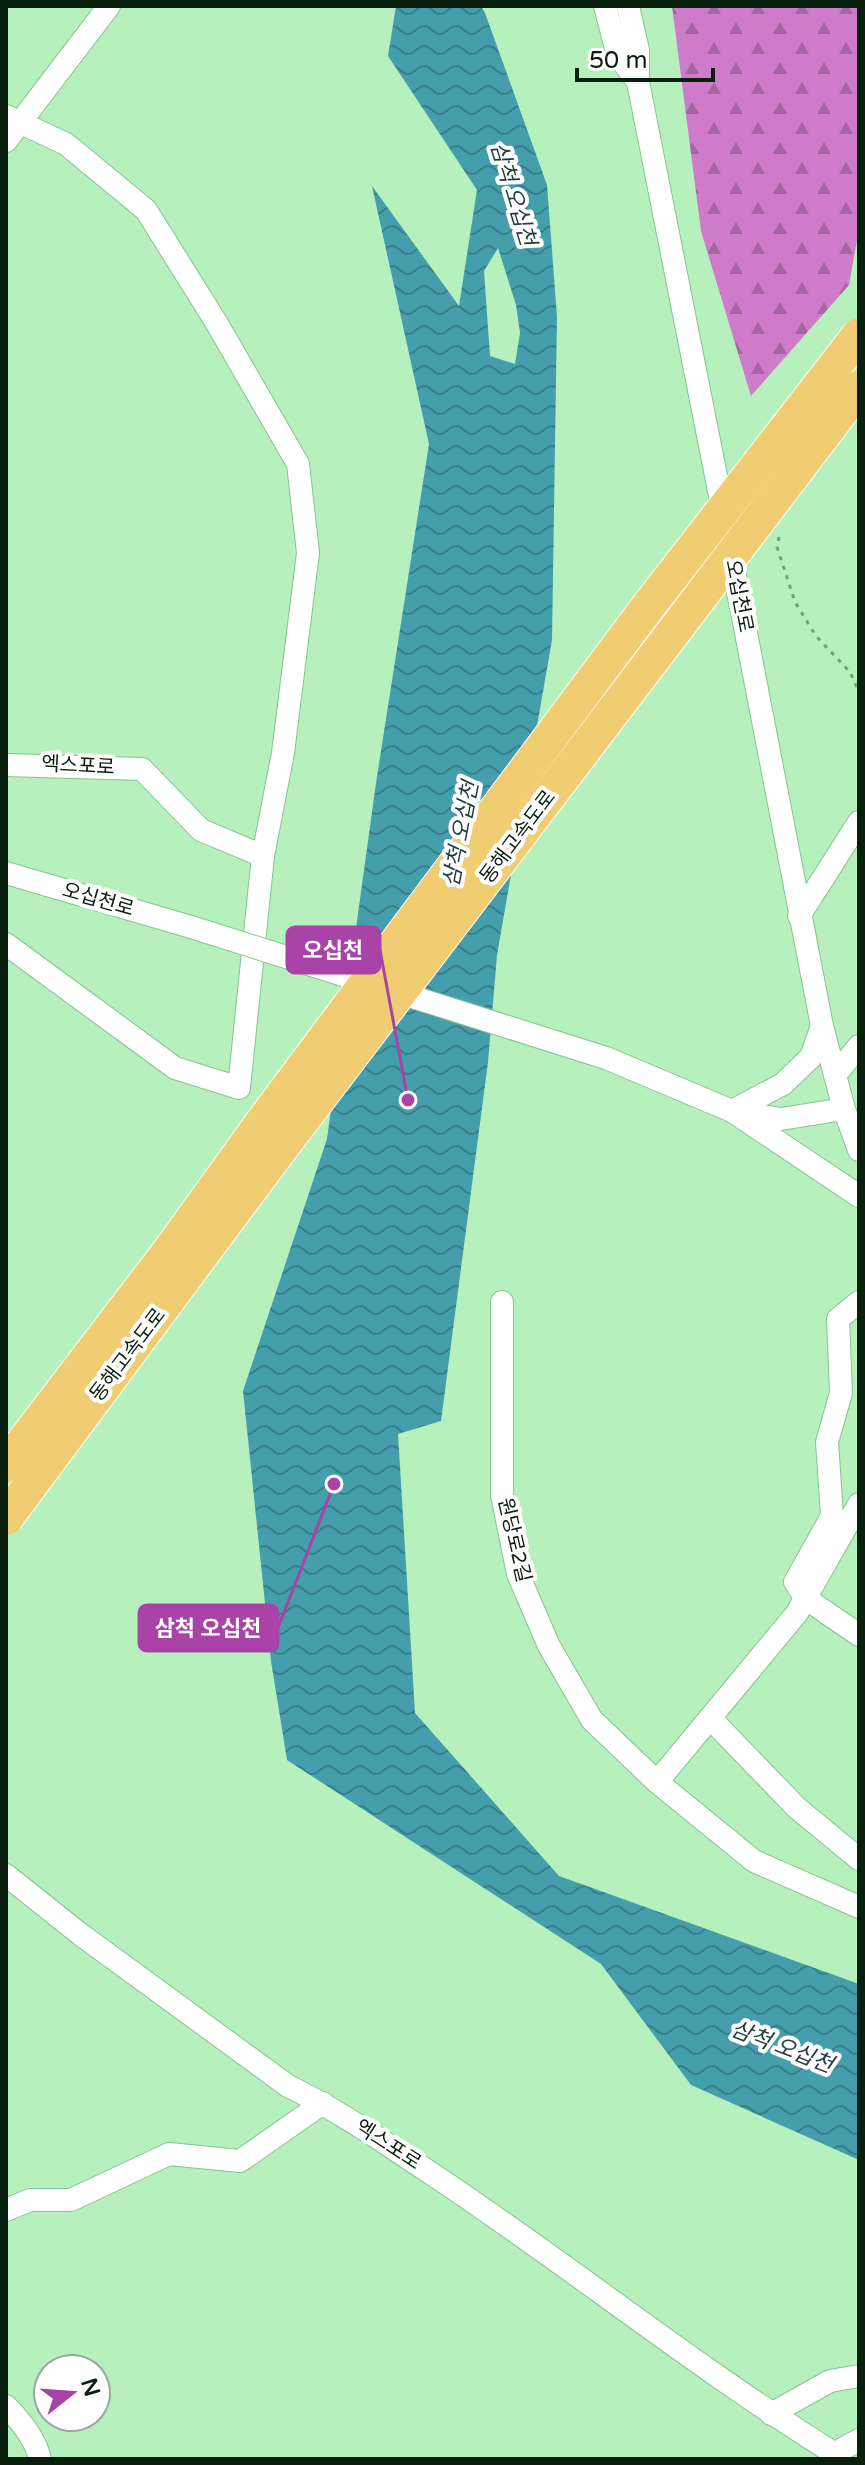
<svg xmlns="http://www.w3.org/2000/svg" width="865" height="2465" viewBox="0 0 865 2465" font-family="'Varela Round','Noto Sans KR',sans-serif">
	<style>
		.forest { fill: url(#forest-firs) }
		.water { fill: url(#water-waves); fill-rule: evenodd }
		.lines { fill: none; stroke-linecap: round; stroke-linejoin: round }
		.minor-casing { stroke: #88c291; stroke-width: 24 }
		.path { stroke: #73a07a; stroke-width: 3; stroke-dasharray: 4 6; stroke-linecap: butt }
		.minor { stroke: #fff; stroke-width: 22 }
		.minor-bridge-casing { stroke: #88c291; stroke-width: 24; stroke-linecap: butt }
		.highway-bridge-casing { stroke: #fff; stroke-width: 36; stroke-linecap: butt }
		.minor-bridge { stroke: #fff; stroke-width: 22 }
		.highway-bridge { stroke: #f0cd73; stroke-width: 34 }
		.labels { text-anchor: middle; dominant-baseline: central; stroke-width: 8; stroke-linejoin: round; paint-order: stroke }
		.street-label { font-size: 20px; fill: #081f0d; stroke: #fff }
		.water-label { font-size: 22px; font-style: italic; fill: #1d3a3e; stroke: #fff }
		.leader { fill: none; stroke: #a943a7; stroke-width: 3 }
		.callout-dot { fill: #a943a7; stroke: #fff; stroke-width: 3 }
		.callout { fill: #a943a7; stroke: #a943a7; stroke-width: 3 }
		.callout-label { font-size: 22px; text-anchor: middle; font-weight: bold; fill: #fff }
	</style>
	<defs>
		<pattern id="forest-firs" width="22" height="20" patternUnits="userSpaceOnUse" patternTransform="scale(2)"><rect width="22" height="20" fill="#ce7bca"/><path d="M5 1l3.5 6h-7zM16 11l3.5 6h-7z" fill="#a564a2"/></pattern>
		<pattern id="water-waves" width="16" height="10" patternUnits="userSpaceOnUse" patternTransform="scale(2)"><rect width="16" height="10" fill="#449eab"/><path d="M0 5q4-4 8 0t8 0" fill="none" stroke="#37808a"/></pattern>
	</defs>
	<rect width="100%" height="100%" fill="#b5f0bd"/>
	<polygon class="forest" points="672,6 859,6 859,229 849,285 751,396 701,231"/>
	<path class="water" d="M396,6H481L485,13L547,185L557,317L552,640L497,955L488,1062L441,1421L398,1434L415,1713L559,1876L859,1984V2160L691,2085L601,1964L287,1760L271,1661L243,1391L327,1139L376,783L429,444L372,186L459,306L477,190L388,56ZM498,248L516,305L520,333L515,364L490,356L484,271Z"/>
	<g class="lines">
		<defs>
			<g id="minor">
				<polyline points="605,6 618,56 638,82"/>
				<polyline points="628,6 638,50 638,82 724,516"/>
				<polyline points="6,116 66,144 146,210 216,322 298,464 308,553 283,753 263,856 239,1088 175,1068 6,944"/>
				<polyline points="6,141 109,6"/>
				<polyline points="730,550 822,1026 844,1109 859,1150"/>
				<polyline points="6,765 142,769 201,830 263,856"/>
				<polyline points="6,873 191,927"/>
				<polyline points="799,916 859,822"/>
				<polyline points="822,1026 811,1057 783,1084 732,1111 859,1196"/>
				<polyline points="606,1058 732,1111 781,1119 844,1109"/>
				<polyline points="835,1075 859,1046"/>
				<polyline points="502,1302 502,1495 518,1574 549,1646 592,1720 657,1782 754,1861 859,1907"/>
				<polyline points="859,1302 838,1319 841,1393 827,1442 832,1516 795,1582 805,1598 859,1635"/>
				<polyline points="710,1718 797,1808 859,1859"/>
				<polyline points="657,1782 797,1613 859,1504"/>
				<path d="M6,1875L80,1934L288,2086C336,2109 379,2139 423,2168C563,2260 694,2367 837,2455"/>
				<polyline points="6,2210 30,2200 71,2200 169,2154 240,2161 323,2103"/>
				<path d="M6,2406C21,2421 35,2438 40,2459"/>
				<polyline points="771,2414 830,2381 859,2376"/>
				<polyline points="834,2459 844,2448 859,2440"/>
			</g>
		</defs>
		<use href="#minor" class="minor-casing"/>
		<polyline class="path" points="779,537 777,547 795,602 816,636 850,672 859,692"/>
		<use href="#minor" class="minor"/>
		<defs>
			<polyline id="minor-bridge" points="191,927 606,1058"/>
			<g id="highway-bridge">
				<polyline points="6,1465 171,1249 264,1120 647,608 859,335"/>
				<polyline points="6,1518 278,1152 859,388"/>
			</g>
		</defs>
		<use href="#minor-bridge" class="minor-bridge-casing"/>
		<use href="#highway-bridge" class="highway-bridge-casing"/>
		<use href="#minor-bridge" class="minor-bridge"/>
		<use href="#highway-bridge" class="highway-bridge"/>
	</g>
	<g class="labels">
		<g class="street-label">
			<text transform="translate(739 596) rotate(79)">오십천로</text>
			<text transform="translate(78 766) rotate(3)">엑스포로</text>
			<text transform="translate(518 837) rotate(-53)">동해고속도로</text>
			<text transform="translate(98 900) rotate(16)">오십천로</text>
			<text transform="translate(128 1355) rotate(-53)">동해고속도로</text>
			<text transform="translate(514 1540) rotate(77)">원당로2길</text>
			<text transform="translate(388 2145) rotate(33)">엑스포로</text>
		</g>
		<g class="water-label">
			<text transform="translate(513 194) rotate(73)">삼척 오십천</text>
			<text transform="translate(461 834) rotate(-79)">삼척 오십천</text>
			<text transform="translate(782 2047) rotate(21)">삼척 오십천</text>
		</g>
	</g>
	<path class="leader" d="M408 1100L380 950M334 1484L278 1628"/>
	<g class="callout-dot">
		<circle cx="408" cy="1100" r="8"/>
		<circle cx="334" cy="1484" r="8"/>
	</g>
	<g class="callout">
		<rect x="287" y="927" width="93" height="46" rx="8"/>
		<rect x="139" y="1605" width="139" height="46" rx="8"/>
	</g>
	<g class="callout-label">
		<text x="333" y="958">오십천</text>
		<text x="208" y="1636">삼척 오십천</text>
	</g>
	<rect width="865" height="2465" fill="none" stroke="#081f0d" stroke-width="16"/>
	<g transform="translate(72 2393) rotate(73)"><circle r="38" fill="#ffffff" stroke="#9ca59e" stroke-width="2"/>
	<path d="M0-6L14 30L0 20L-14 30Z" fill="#a943a7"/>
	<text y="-12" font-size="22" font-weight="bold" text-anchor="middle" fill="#081f0d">N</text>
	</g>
	<path d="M577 68v12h136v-12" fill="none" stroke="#081f0d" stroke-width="4"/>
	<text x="589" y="68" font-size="24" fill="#081f0d" stroke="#ffffff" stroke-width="6" paint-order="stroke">50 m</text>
</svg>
